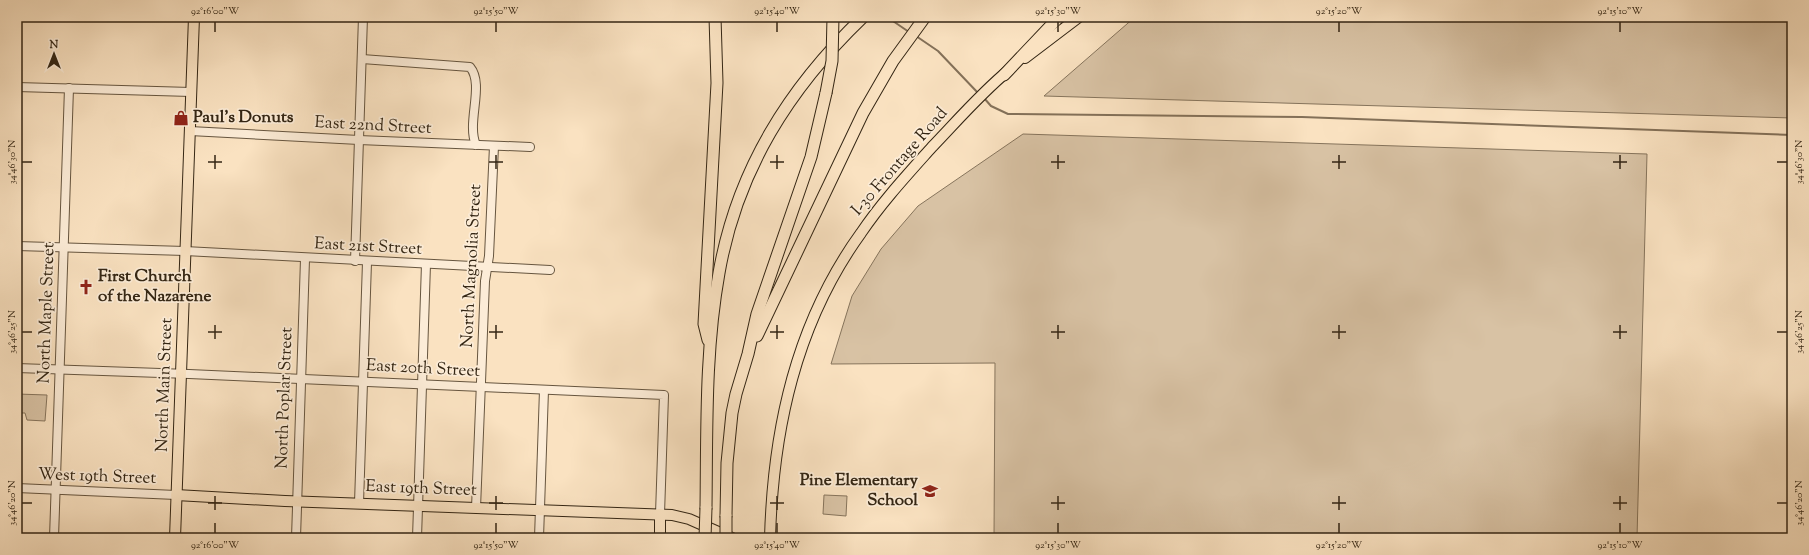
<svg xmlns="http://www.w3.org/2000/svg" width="1809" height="555" viewBox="0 0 1809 555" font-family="'Sorts Mill Goudy',serif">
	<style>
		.green { fill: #d8c2a4; stroke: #86745c }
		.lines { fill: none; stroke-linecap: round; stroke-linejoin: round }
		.stream { stroke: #837058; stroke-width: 2 }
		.minor-casing { stroke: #66553f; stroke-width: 10 }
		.major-casing { stroke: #342614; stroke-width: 12 }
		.highway-casing { stroke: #342614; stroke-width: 13 }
		.minor { stroke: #fcecd7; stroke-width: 8 }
		.major { stroke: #fae2c1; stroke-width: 10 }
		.highway { stroke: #fae2c1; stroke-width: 11 }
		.highway-bridge-casing { stroke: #342614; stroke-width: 13; stroke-linecap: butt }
		.highway-bridge { stroke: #fae2c1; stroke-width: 11 }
		.ticks { fill: none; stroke: #342614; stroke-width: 1.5 }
		.labels { text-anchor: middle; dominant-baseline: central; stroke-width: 3.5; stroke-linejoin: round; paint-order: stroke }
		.poi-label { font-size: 17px; font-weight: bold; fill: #342614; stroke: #fcecd7; text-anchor: start }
		.street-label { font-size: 17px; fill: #342614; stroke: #fcecd7 }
		.neatline { fill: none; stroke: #342614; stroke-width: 1.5 }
		.ticks-label { font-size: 10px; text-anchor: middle; fill: #342614 }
	</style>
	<rect width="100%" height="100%" fill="#fae2c1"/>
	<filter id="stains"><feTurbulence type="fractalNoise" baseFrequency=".005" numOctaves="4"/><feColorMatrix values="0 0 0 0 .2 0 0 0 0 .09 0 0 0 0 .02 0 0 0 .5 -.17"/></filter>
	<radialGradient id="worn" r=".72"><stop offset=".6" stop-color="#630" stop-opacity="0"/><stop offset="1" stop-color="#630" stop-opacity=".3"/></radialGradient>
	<g class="green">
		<polygon points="1135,17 1792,17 1792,118 1044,96"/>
		<polygon points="1023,134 1647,154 1637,538 994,538 995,363 831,364 852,296 881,249 918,206"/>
		<polygon points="17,394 47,395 45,421 27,420 25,413 17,413"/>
		<polygon points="824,495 847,496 846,516 823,514"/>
	</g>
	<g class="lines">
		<g class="stream">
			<polyline points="887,17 909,32"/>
			<polyline points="916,36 938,51 979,94"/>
			<polyline points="984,98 991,106 1008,114 1302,117 1792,135"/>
		</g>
		<defs>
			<g id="minor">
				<path d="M362,59L470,67C485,85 466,122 476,145"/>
				<polyline points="17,87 191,92"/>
				<polyline points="190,131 359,140 530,147"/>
				<polyline points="17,246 185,251 550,270"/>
				<polyline points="355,261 363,17"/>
				<polyline points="17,368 189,374 664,395 660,514"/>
				<polyline points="17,488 176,495"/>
				<polyline points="359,503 367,262"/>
				<polyline points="476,508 485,281 489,256 494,146"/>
				<polyline points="54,538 69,88"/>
				<polyline points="296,538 305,259"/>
				<polyline points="417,538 426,264"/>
				<polyline points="539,538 544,390"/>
			</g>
			<g id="major">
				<polyline points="1025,58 1079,17"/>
				<polyline points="176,495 285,501 672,515 689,519 732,538"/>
				<polyline points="175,538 194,17"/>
				<polyline points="660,538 660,514"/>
				<path d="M770,538C773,429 796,323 861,233C882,202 907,175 932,147C957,121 981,93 1009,70"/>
			</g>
			<g id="highway">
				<polyline points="1004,75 1059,17"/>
				<polyline points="757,336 863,113 893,61 925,17"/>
				<polyline points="708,340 704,324 717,83 715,17"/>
				<path d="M706,508C707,430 705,350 719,273C737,170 789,88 863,17"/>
				<polyline points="726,516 727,463 732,413 736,394 748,354 757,314 811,157 826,93"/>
			</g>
		</defs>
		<use href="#minor" class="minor-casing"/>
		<use href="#major" class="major-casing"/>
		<use href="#highway" class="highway-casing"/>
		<use href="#minor" class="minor"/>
		<use href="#major" class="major"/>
		<use href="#highway" class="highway"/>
		<defs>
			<g id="highway-bridge">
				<polyline points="826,93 832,61 833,17"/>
				<polyline points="705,538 706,508"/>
				<polyline points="726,538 726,516"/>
			</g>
		</defs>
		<use href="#highway-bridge" class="highway-bridge-casing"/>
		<use href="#highway-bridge" class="highway-bridge"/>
	</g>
	<path class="ticks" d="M215,22V32M496,22V32M777,22V32M1058,22V32M1339,22V32M1620,22V32M215,155V169M496,155V169M777,155V169M1058,155V169M1339,155V169M1620,155V169M22,162H32M208,162H222M489,162H503M770,162H784M1051,162H1065M1332,162H1346M1613,162H1627M1777,162H1787M215,325V339M496,325V339M777,325V339M1058,325V339M1339,325V339M1620,325V339M22,332H32M208,332H222M489,332H503M770,332H784M1051,332H1065M1332,332H1346M1613,332H1627M1777,332H1787M215,496V510M496,496V510M777,496V510M1058,496V510M1339,496V510M1620,496V510M22,503H32M208,503H222M489,503H503M770,503H784M1051,503H1065M1332,503H1346M1613,503H1627M1777,503H1787M215,523V533M496,523V533M777,523V533M1058,523V533M1339,523V533M1620,523V533"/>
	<defs>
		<symbol id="shop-bare" viewBox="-9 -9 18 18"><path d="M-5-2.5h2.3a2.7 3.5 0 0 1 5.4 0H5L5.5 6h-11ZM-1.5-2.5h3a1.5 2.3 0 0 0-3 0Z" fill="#8f2418" stroke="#fcecd7" stroke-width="2.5" paint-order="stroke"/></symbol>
		<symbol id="church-bare" viewBox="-9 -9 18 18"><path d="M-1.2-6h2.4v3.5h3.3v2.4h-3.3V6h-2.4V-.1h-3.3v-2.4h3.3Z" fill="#8f2418" stroke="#fcecd7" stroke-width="2.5" paint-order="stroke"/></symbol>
		<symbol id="school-bare" viewBox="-9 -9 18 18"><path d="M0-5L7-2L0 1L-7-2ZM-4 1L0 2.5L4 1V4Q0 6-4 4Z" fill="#8f2418" stroke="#fcecd7" stroke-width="2.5" paint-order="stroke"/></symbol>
	</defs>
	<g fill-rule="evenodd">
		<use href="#shop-bare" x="170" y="107" width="22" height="22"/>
		<use href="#church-bare" x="75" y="276" width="22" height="22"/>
		<use href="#school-bare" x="919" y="480" width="22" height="22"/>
	</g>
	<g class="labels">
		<g class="poi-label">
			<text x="193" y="118">Paul's Donuts</text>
			<text x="98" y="277">First Church<tspan x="98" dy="20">of the Nazarene</tspan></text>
			<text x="918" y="481" text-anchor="end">Pine Elementary<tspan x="918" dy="20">School</tspan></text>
		</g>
		<g class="street-label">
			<text transform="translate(373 126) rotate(3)">East 22nd Street</text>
			<text transform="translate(900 162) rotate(-49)">I-30 Frontage Road</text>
			<text transform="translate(368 247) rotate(3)">East 21st Street</text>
			<text transform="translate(472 266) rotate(-87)">North Magnolia Street</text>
			<text transform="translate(47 313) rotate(-88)">North Maple Street</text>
			<text transform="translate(423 369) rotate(3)">East 20th Street</text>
			<text transform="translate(165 385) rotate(-88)">North Main Street</text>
			<text transform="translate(285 398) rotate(-88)">North Poplar Street</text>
			<text transform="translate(97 477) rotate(2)">West 19th Street</text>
			<text transform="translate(421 489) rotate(2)">East 19th Street</text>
		</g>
	</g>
	<rect width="1809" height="555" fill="none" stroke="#fae2c1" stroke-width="44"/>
	<g transform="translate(54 54)" stroke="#fcecd7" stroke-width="3" paint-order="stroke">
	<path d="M0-3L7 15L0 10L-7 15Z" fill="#342614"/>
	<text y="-6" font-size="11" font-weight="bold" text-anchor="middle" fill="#342614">N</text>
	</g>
	<rect x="22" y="22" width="1765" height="511" class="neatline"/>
	<g class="ticks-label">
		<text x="215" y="14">92°16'00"W</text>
		<text x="496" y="14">92°15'50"W</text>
		<text x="777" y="14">92°15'40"W</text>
		<text x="1058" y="14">92°15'30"W</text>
		<text x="1339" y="14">92°15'20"W</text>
		<text x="1620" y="14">92°15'10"W</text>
		<text transform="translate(11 162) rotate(-90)" y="4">34°46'30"N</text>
		<text transform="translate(1798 162) rotate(-90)" y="4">34°46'30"N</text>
		<text transform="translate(11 332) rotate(-90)" y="4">34°46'25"N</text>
		<text transform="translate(1798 332) rotate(-90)" y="4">34°46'25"N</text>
		<text transform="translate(11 503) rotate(-90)" y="4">34°46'20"N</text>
		<text transform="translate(1798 503) rotate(-90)" y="4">34°46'20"N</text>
		<text x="215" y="548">92°16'00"W</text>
		<text x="496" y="548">92°15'50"W</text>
		<text x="777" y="548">92°15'40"W</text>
		<text x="1058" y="548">92°15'30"W</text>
		<text x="1339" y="548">92°15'20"W</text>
		<text x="1620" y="548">92°15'10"W</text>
	</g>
	<rect width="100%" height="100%" filter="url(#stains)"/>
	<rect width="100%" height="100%" fill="url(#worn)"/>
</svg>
